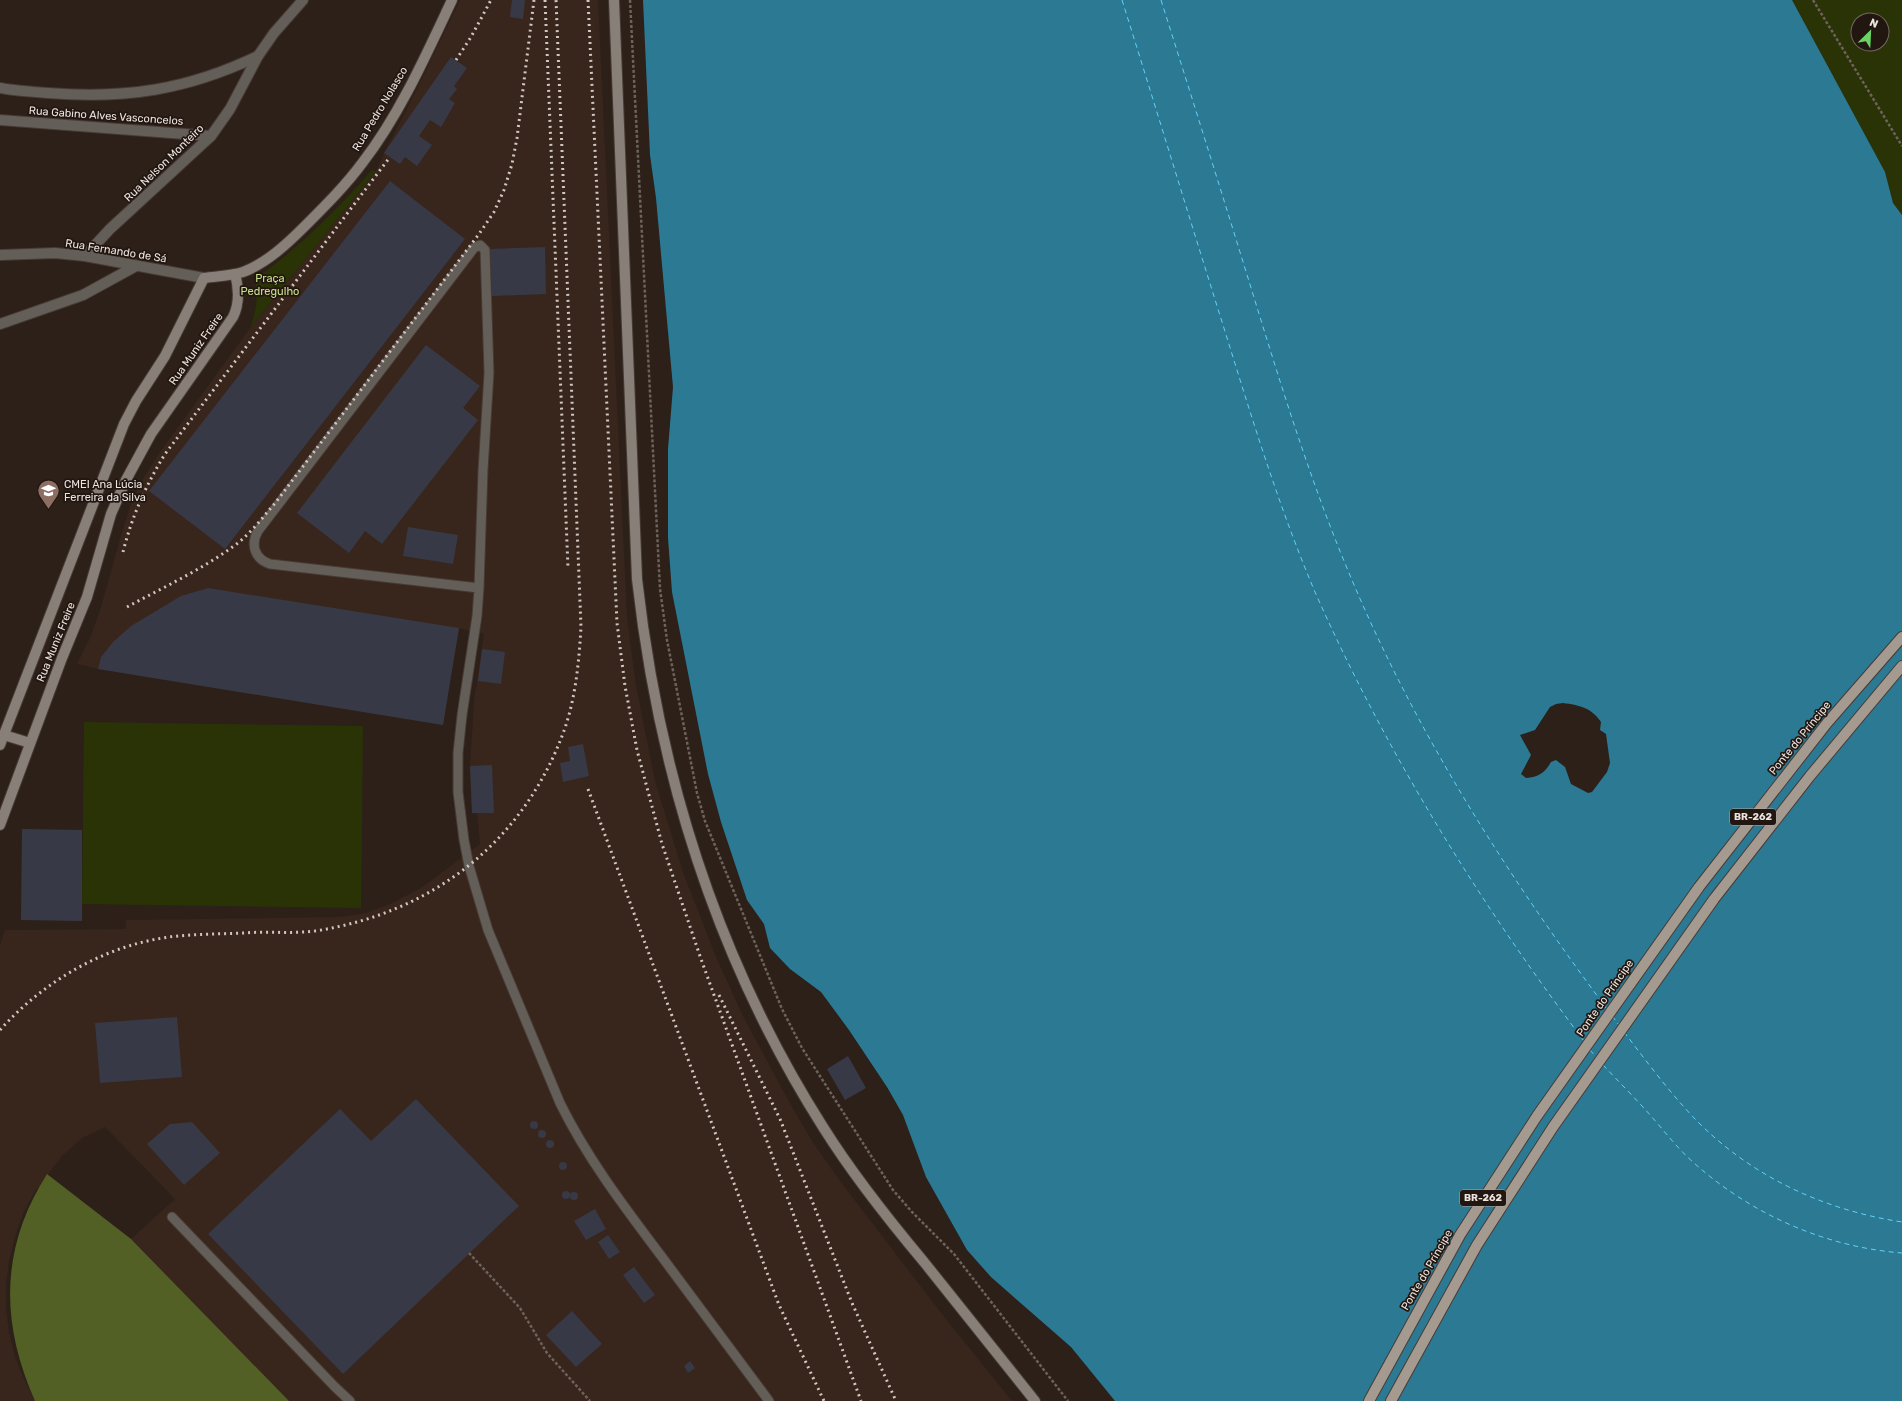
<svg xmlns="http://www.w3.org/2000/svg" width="1902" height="1401" viewBox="0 0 1902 1401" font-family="Rubik,sans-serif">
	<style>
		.built { fill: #38251c }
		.green { fill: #2a3306; fill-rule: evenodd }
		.forest { fill: #526025 }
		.water { fill: #2c7994; fill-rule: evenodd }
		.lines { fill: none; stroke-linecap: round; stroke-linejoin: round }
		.ferry { stroke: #63d1f9; stroke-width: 1; stroke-dasharray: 5 4; stroke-linecap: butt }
		.building { fill: #383946 }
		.lane-casing { stroke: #473b35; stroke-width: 11 }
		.street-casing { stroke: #473b35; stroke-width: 12 }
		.secondary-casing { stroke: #473b35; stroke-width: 12 }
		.primary-casing { stroke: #473b35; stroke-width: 12 }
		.path { stroke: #6d625c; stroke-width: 2.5; stroke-dasharray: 3 2; stroke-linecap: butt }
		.lane { stroke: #645e59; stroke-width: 9 }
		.street { stroke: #645e59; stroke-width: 10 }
		.secondary { stroke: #888078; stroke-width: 10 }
		.primary { stroke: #a59a90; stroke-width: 10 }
		.rail { stroke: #d0c6c2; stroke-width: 3; stroke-dasharray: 2 4; stroke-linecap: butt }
		.labels { text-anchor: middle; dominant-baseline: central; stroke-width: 3.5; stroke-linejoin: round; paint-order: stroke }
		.shield { fill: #221610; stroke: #b0a6a2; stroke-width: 1 }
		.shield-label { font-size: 10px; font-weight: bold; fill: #ede4e0 }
		.street-label { font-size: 11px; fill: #ede4e0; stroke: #221610 }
		.park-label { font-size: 11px; fill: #c8e089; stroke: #221610 }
		.poi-label { font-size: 11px; fill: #ede4e0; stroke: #221610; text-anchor: start }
	</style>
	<rect width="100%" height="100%" fill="#2c2019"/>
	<polygon class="built" points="460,0 598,0 627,617 636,686 655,781 683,872 716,957 744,1018 792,1107 814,1144 840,1181 942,1314 1012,1401 289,1401 131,1239 175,1199 105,1127 82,1138 62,1156 34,1193 23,1214 15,1237 9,1261 6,1285 6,1309 9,1333 15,1357 24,1379 35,1401 0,1401 0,945 5,930 125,929 126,920 341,917 366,913 390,904 421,888 480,844 477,813 472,813 470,766 474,701 484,634 459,628 443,725 98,669 77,664 90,638 101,607 122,532 131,504 144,477 160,452 250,328 376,171 384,153 412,99"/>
	<g class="green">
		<path d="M1792,0H1902V215L1893,203L1885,172ZM1858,20H1882V44H1858Z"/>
		<path d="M372,170L376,171L250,328C257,310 258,297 255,279C300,247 336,211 372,170Z"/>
		<polygon points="84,722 363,726 361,908 82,904"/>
	</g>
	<path class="forest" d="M47,1174L131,1239L289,1401H35C0,1322 0,1248 47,1174Z"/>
	<path class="water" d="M643,0H1792L1885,172L1893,203L1902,215V1401H1115L1071,1347L991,1277L967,1250L926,1177L903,1115L887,1087L849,1030L821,992L790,969L770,948L764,924L747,900L721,822L708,774L672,592L668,538V449L673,387L656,198L650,155ZM1563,703C1579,705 1592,708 1601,722L1600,730L1606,734L1610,763L1607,772L1592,792L1588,793L1571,784L1565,767L1556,760L1551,762C1545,773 1538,777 1526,778L1521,774L1531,755L1520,735L1535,730L1550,707L1556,704Z"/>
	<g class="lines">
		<g class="ferry">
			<path d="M1122,0C1156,108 1189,217 1223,325C1251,415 1278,505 1315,592C1386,752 1478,901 1584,1041"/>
			<path d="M1161,0C1193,101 1225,203 1256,304C1284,395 1312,485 1349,573C1414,729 1506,874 1607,1009"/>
			<polyline points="1612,1016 1619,1025"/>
			<path d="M1624,1032C1647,1062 1670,1093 1696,1120C1752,1177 1824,1210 1902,1222"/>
			<polyline points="1590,1050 1596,1057"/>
			<path d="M1603,1065C1619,1082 1636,1099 1651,1116C1665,1132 1678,1149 1694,1163C1751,1214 1825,1247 1902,1253"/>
		</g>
	</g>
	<g class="building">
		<polygon points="512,0 525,0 523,19 510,17"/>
		<polygon points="451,57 467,68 454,86 457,89 449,99 455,103 441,127 430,120 419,136 432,145 417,166 405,157 400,164 384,153"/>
		<polygon points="390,181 465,239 225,549 149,491"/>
		<polygon points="545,247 546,294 492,296 490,249"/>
		<polygon points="426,345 480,386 463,408 478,420 382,544 365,531 349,553 297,513"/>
		<polygon points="408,527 458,535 453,564 403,556"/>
		<polygon points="208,588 459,628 443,725 98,669 101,657 113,642 131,626 181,596"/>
		<polygon points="482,649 505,652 501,684 478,681"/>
		<polygon points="583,744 589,776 563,782 560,763 570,761 568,747"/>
		<polygon points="492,765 494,813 472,813 470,766"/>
		<polygon points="22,829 82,830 82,921 21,920"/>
		<polygon points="177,1017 182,1077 100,1083 95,1023"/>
		<polygon points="848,1056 866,1088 845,1100 827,1069"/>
		<polygon points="416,1099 519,1206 343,1374 208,1234 340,1109 371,1141"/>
		<circle cx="534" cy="1125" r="4"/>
		<polygon points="192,1122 220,1153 184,1185 147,1144 170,1124"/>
		<circle cx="542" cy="1134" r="4"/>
		<circle cx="550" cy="1144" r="4"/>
		<circle cx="563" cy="1166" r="4"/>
		<circle cx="566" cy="1195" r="4"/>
		<circle cx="574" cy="1196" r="4"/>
		<polygon points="595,1209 606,1229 586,1240 574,1221"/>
		<polygon points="608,1235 620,1252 609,1259 598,1242"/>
		<polygon points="634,1267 655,1295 644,1303 623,1275"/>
		<polygon points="572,1311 602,1344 576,1367 546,1335"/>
		<polygon points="690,1361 695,1368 688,1373 684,1366"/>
	</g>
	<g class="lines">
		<defs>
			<g id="lane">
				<path d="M479,588L270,564C255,559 250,545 258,531L474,248L480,245L485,250L489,373L483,470L479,588L477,616L462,715L458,753V792L464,840L469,866L488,930L560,1103C587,1158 625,1208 662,1257C698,1305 733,1353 769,1401"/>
				<polyline points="172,1217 335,1387 350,1401"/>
			</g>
			<g id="street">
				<path d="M0,88C16,91 32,92 48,93C126,99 187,90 258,56"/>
				<polyline points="0,120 211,136"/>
				<polyline points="0,255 55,253 85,256 204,278"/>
				<polyline points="85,256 110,229 211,136 230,109 258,56 274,33 303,0"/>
				<polyline points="0,324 83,295 136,266"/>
			</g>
			<g id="secondary">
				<path d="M614,0L637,579C659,775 717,960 823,1127C853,1175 888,1219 924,1262C961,1309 998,1355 1035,1401"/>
				<polyline points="4,735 30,743"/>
				<path d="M0,745L124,424L136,401L165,356L204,278C217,276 231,276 243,272C267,263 288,243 306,225C326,205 346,185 363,162C400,114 426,55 452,0"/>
				<path d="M0,825L62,658L87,597L111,514L126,480L151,434L233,317C240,303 239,289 235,274"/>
			</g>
			<g id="primary">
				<polyline points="1369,1401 1460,1235 1537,1116 1699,887 1827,723 1902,637"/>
				<polyline points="1391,1401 1477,1245 1553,1127 1714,899 1810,776 1902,666"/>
			</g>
		</defs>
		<use href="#lane" class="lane-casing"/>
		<use href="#street" class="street-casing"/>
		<use href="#secondary" class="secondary-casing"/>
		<use href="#primary" class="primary-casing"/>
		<g class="path">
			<polyline points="630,0 660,589 667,640 697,793 705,821 782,1009 802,1048 893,1190 912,1212 954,1254 1068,1401"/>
			<polyline points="1813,0 1902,146"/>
			<polyline points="469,1253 520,1308 547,1353 590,1401"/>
		</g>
		<use href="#lane" class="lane"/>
		<use href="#street" class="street"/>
		<use href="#secondary" class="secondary"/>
		<use href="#primary" class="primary"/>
		<g class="rail">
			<polyline points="545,0 568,568"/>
			<polyline points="588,0 617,623 625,686 637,750 662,844 701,959 861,1401"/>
			<polyline points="456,60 471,37 491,0"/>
			<path d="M123,552C132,516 146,485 165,454L390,157"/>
			<path d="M127,607C162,588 199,571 231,548C249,536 262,518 276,502L479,234L494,212L504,190L512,164L517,138L534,0"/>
			<polyline points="588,789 779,1305 824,1401"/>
			<polyline points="719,995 780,1119 852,1303 896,1401"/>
			<path d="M0,1030C44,981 104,946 169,937C194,934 219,934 244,933C268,931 292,934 315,931C433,913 525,841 565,728C576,695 579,661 581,627L556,0"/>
		</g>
	</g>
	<defs>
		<symbol id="school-pin" viewBox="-11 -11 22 30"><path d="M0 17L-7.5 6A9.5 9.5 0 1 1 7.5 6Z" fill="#8d6e63" stroke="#221610"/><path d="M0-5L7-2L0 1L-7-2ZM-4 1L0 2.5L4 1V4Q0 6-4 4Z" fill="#fff"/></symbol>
	</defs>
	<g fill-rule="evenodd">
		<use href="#school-pin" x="36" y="478" width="25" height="34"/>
	</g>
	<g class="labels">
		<g class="shield">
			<rect x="1730" y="809" width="46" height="16" rx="3"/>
			<rect x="1460" y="1190" width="46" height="16" rx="3"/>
		</g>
		<g class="shield-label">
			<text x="1753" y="817">BR-262</text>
			<text x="1483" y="1198">BR-262</text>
		</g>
		<g class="street-label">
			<text transform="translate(380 109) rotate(-59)">Rua Pedro Nolasco</text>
			<text transform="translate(106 116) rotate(4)">Rua Gabino Alves Vasconcelos</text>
			<text transform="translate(164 163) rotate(-44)">Rua Nelson Monteiro</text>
			<text transform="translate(116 251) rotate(9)">Rua Fernando de Sá</text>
			<text transform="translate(196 349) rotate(-55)">Rua Muniz Freire</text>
			<text transform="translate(56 642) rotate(-68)">Rua Muniz Freire</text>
			<text transform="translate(1800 738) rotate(-51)">Ponte do Príncipe</text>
			<text transform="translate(1605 998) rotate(-55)">Ponte do Príncipe</text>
			<text transform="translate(1427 1270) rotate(-60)">Ponte do Príncipe</text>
		</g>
		<g class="park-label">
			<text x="270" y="278">Praça<tspan x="270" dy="13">Pedregulho</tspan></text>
		</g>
		<g class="poi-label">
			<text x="64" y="484">CMEI Ana Lúcia<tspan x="64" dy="13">Ferreira da Silva</tspan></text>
		</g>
	</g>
	<g transform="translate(1870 32) rotate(24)"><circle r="19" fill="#221610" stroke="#736863"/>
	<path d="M0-3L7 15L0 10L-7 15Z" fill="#6ad363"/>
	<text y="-6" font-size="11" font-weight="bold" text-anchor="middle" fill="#ede4e0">N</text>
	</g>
</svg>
